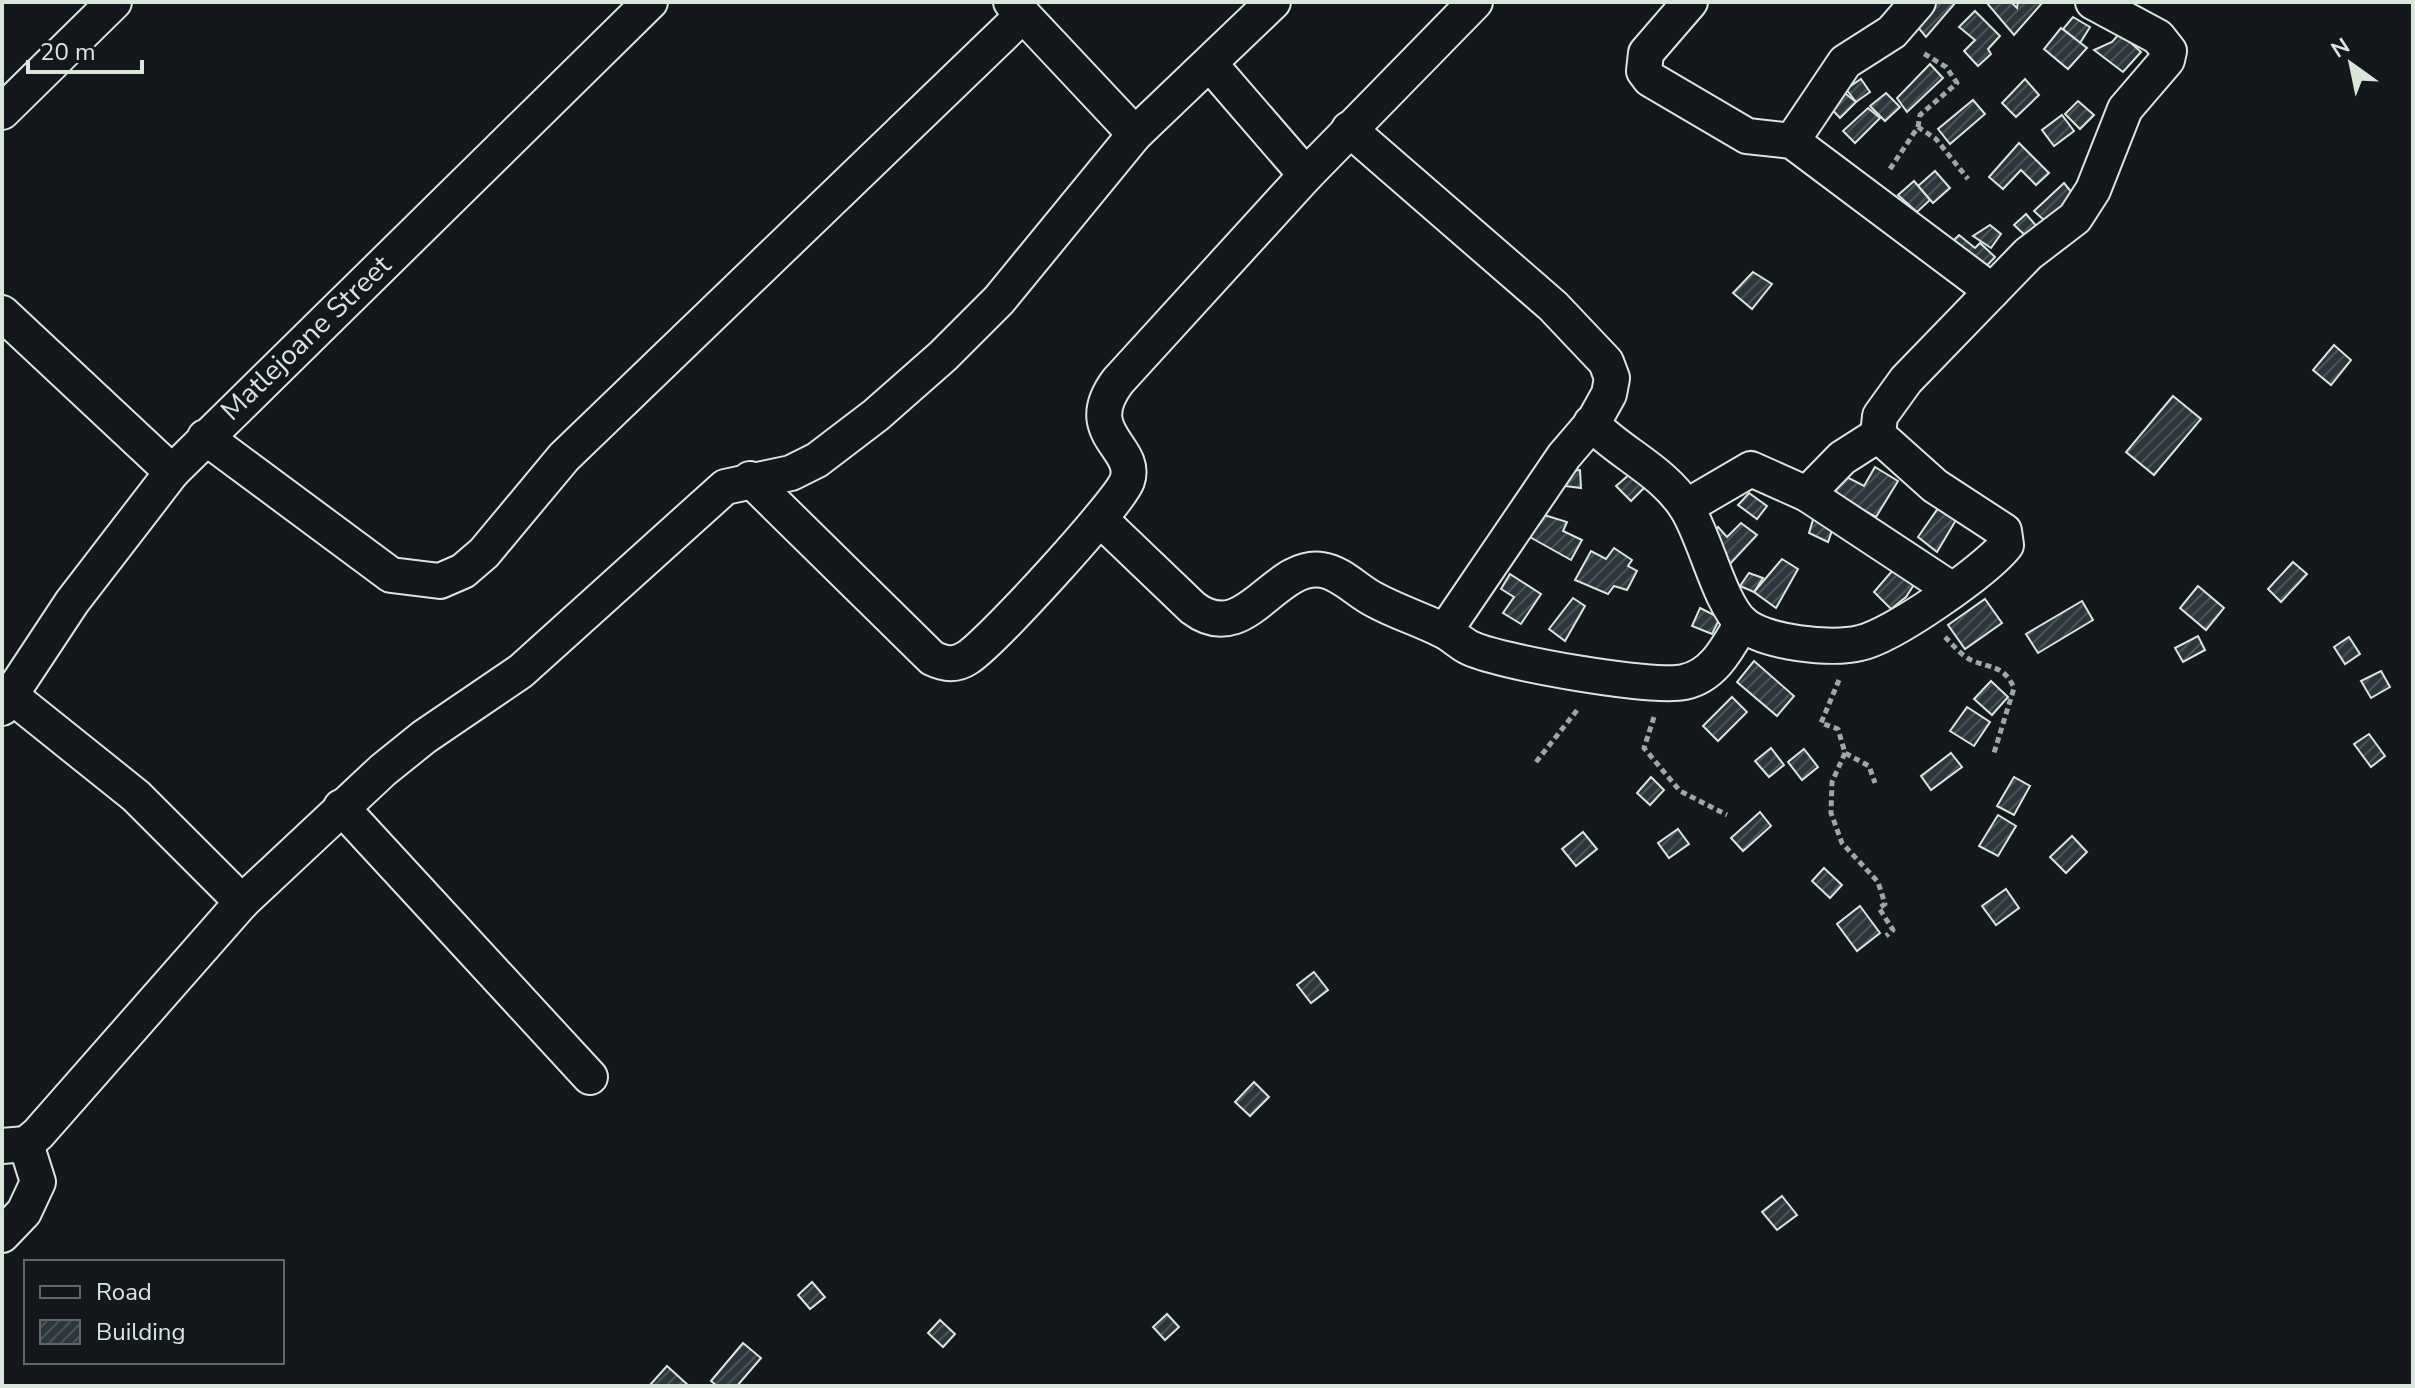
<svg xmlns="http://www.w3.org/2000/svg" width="2415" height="1388" viewBox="0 0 2415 1388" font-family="'Nunito Sans',sans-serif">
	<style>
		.building { fill: url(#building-hatch); stroke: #d8e6dc; stroke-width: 2 }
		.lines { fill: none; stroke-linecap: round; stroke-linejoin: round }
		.street-casing { stroke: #d8e6dc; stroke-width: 38 }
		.path { stroke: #9da8a2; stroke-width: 5; stroke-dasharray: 6 4; stroke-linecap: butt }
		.street { stroke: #14181c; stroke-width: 34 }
		.labels { text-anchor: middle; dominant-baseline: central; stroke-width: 6; stroke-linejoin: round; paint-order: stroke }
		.street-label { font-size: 28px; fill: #d8e6dc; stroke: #14181c }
	</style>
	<defs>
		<pattern id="building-hatch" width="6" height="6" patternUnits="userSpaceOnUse" patternTransform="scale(2)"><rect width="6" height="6" fill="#2c363c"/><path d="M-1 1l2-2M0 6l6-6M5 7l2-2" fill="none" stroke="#4a5358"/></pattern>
	</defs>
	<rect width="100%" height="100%" fill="#14181c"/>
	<g class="building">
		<polygon points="1925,2 1956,2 1926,37 1917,26"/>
		<polygon points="1986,2 2011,2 2017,8 2018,2 2043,2 2014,35"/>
		<polygon points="1975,11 2000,36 1988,49 1991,54 1978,66 1964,51 1975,40 1959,27"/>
		<polygon points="2073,17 2090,27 2080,43 2063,29"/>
		<polygon points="2061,28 2087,48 2068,69 2044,49"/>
		<polygon points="2120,33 2141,52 2123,72 2094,50 2112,42"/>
		<polygon points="1930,64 1943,78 1907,112 1897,98"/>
		<polygon points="1861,79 1870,92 1856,102 1846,89"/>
		<polygon points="2025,79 2039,95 2016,117 2002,103"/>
		<polygon points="1841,90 1856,102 1840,118 1827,104"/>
		<polygon points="1886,93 1900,107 1885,121 1870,106"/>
		<polygon points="1973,100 1985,114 1950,144 1938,129"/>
		<polygon points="2078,101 2094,115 2080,129 2065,114"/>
		<polygon points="1868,108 1880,118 1855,143 1843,131"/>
		<polygon points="2062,115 2074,131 2054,146 2042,130"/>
		<polygon points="2019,143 2049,173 2036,185 2021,170 2003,189 1989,177"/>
		<polygon points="1935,171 1950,188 1933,203 1918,186"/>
		<polygon points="1914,181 1930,200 1917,212 1898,195"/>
		<polygon points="2064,183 2077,199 2046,222 2034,211"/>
		<polygon points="2026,214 2038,228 2028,238 2014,225"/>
		<polygon points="1990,225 2001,234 1991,248 1973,236"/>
		<polygon points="1959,235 1975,248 1980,243 1995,257 1979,274 1946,248"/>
		<polygon points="1753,272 1772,284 1752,309 1733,293"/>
		<polygon points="2334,345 2351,360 2331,385 2313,370"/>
		<polygon points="2173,396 2201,419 2154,475 2126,452"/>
		<polygon points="1875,467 1898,481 1876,517 1833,494 1843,475 1864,486"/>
		<polygon points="1580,470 1581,488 1557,485 1559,472"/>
		<polygon points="1631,473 1646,486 1631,501 1616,486"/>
		<polygon points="1749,493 1767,506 1757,519 1738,505"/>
		<polygon points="1943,501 1959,515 1937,552 1918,537"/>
		<polygon points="1815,513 1835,522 1828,542 1809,533"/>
		<polygon points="1541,514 1567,522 1563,531 1582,540 1571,560 1528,536"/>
		<polygon points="1741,523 1757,535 1730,564 1716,553 1709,535 1718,527 1727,537"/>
		<polygon points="1614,548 1632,560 1628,566 1637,571 1627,590 1614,586 1608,594 1575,580 1591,551 1606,559"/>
		<polygon points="1782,559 1798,569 1776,608 1754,592"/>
		<polygon points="2293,562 2307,574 2281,602 2268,589"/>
		<polygon points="1899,563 1917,580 1906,597 1891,609 1874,592"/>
		<polygon points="1749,573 1763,578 1754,592 1740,586"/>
		<polygon points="1510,574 1541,594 1521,624 1503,613 1514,597 1501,589"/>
		<polygon points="2198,586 2224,608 2206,630 2180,608"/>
		<polygon points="1573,598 1585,606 1565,641 1549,629"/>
		<polygon points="1985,599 2002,623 1965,649 1948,625"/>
		<polygon points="2082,601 2093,620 2038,653 2026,634"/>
		<polygon points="1700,608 1720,618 1712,634 1692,626"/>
		<polygon points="2198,636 2205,650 2183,662 2175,648"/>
		<polygon points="2349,637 2360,654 2345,664 2334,647"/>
		<polygon points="1754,661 1794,696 1777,716 1737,682"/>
		<polygon points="2381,671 2390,687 2371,698 2361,681"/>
		<polygon points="1991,681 2008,697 1992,715 1974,699"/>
		<polygon points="1732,697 1747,712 1718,741 1703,726"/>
		<polygon points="1967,707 1990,722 1974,746 1950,731"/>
		<polygon points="2369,734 2385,756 2371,767 2354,744"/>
		<polygon points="1771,748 1784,765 1769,777 1755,761"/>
		<polygon points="1804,749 1818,767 1802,780 1788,762"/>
		<polygon points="1951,753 1962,767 1931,790 1921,776"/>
		<polygon points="1651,777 1664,790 1650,805 1637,793"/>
		<polygon points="2014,777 2030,786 2014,815 1997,806"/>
		<polygon points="1760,812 1771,826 1743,851 1731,838"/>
		<polygon points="1998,815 2016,826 1998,856 1979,846"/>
		<polygon points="1678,829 1689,844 1669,858 1658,843"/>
		<polygon points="1583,832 1597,849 1576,866 1562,849"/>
		<polygon points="2072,836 2087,852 2066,873 2050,857"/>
		<polygon points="1824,868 1842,885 1830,898 1812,881"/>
		<polygon points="2006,889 2019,908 1996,925 1982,906"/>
		<polygon points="1860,906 1880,933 1857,951 1837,924"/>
		<polygon points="1314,972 1328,990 1311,1003 1297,985"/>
		<polygon points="1254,1082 1269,1097 1250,1116 1235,1102"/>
		<polygon points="1782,1196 1797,1215 1777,1230 1762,1212"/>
		<polygon points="812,1282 825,1297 810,1309 798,1295"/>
		<polygon points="1167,1314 1179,1327 1165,1340 1153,1327"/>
		<polygon points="940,1320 955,1334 943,1347 928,1333"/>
		<polygon points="743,1343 761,1358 737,1386 717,1386 711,1381"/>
		<polygon points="667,1366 689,1386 649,1386"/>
	</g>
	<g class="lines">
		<defs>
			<g id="street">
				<polyline points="1011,2 1135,134"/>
				<polyline points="1690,2 1646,53 1644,71 1650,79 1747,136 1792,141 1992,291"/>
				<polyline points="1210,64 1306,175"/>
				<polyline points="2,112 114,2"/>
				<polyline points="1349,129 1553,306 1606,362 1612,378 1609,394 1594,421 1564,456 1445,631"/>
				<polyline points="1792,141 1845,62 1892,32 1918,2"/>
				<polyline points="2,313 172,472"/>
				<path d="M1591,423C1621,454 1662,470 1686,507C1705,536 1719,602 1742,623C1763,643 1832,650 1860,643C1893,636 1985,571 2006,545L2004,531L1935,486L1878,435L1880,416L1906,380L2028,254L2075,218L2093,190L2125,109L2167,60L2169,51L2158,37L2093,2"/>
				<polyline points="205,437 391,575 440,581 463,571 484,553 564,457 1023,15"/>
				<path d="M750,479L932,658C944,664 955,666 967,658C989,645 1119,503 1127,481C1139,447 1078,434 1118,381L1306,175L1475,2"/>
				<polyline points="1807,494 1842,458 1878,435"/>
				<polyline points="1686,507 1751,469 1807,494 1951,589"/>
				<path d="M1100,519L1193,608C1246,648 1273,563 1322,570C1342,573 1358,592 1375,600C1397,612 1420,619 1442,630C1451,634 1459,642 1468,647C1496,662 1653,689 1684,682C1714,676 1728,647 1742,623"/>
				<polyline points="10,695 136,796 242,902"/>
				<polyline points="2,708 72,602 172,472 650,2"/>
				<polyline points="341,807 590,1077"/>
				<polyline points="2,1146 26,1144 38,1134 242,902 383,770 424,737 521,671 725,487 791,473 817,460 876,415 943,356 999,300 1135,134 1273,2"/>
				<polyline points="2,1235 24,1212 38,1182 26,1144"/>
			</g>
		</defs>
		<use href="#street" class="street-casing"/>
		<g class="path">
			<polyline points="1918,127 1920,115 1957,83 1946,67 1923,53"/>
			<polyline points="1890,169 1918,127 1936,139 1968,179"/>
			<path d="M1945,637C1952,644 1962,656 1971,660C1991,669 2004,665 2014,688L1994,753"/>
			<polyline points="1839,680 1821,723 1838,729 1845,753 1869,766 1875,783"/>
			<polyline points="1654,717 1644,748 1680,791 1727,815"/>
			<polyline points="1845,753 1832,782 1831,813 1842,843 1878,882 1885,904 1879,908 1893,930 1886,936"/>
			<polyline points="1536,762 1578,709"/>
		</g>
		<use href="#street" class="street"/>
	</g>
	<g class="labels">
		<g class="street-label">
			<text transform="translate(306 338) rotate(-44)">Matlejoane Street</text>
		</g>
	</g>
	<rect width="2415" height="1388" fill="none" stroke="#d8e6dc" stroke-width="8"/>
	<rect x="24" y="1260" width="260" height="104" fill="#14181c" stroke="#626a69" stroke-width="2"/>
	<rect x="40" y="1286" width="40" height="12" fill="#14181c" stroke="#626a69" stroke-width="2"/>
	<text x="96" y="1300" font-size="24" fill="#d8e6dc">Road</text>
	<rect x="40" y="1320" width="40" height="24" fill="url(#building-hatch)" stroke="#626a69" stroke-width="2"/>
	<text x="96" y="1340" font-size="24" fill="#d8e6dc">Building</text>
	<g transform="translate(2351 64) rotate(327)" stroke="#14181c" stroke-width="6" paint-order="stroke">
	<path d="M0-6L14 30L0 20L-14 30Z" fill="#d8e6dc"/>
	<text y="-12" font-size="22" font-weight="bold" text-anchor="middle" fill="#d8e6dc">N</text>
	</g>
	<path d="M28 60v12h114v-12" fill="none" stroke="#d8e6dc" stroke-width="4"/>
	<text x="40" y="60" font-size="24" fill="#d8e6dc" stroke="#14181c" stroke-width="6" paint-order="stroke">20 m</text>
</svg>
